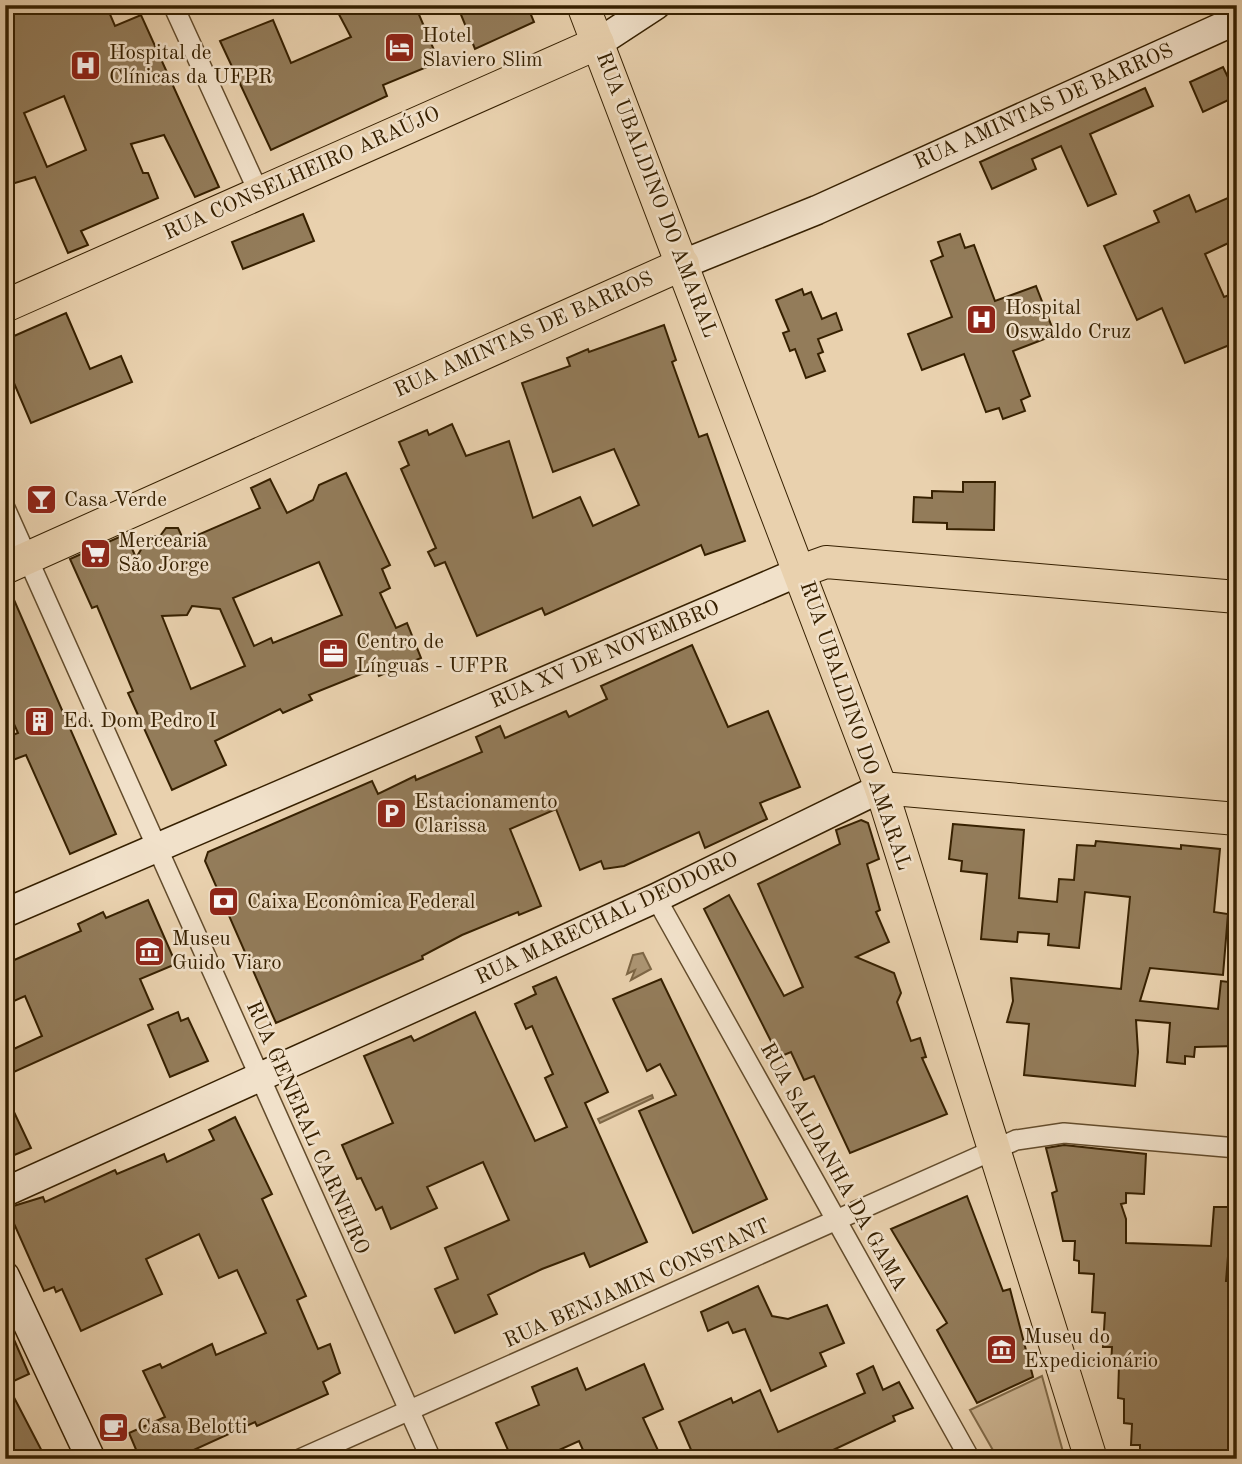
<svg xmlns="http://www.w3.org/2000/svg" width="1242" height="1464" viewBox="0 0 1242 1464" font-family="'Old Standard TT',serif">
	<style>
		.green { fill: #cbb390; stroke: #806a48; stroke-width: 2 }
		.water { fill: #ac9573; stroke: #7d6645; stroke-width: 2 }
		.building { fill: #937c5a; stroke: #362000; stroke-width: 2; fill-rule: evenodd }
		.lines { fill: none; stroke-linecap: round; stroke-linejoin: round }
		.street-casing { stroke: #634c2c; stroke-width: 22 }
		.secondary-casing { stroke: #362000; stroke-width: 31 }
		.primary-casing { stroke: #362000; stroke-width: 34 }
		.street { stroke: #f1e1ca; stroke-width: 19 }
		.secondary { stroke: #f1e1ca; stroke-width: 28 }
		.primary { stroke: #e9d1ae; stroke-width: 32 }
		.labels { text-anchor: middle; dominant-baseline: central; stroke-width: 5; stroke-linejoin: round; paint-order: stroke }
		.poi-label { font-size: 21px; fill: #362000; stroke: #f1e1ca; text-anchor: start }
		.street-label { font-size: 21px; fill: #362000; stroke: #f1e1ca }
	</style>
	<rect width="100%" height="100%" fill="#e9d1ae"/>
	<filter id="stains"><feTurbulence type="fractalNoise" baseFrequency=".00286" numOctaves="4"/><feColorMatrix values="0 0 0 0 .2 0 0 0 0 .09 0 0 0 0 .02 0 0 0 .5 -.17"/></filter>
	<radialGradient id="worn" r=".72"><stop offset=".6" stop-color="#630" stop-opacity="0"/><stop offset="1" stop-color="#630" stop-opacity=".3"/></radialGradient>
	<polygon class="green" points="1042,1376 1065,1459 998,1459 970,1410"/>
	<g class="water">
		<polygon points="643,953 651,969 631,980 635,970 627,974 633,955"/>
		<polygon points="652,1095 653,1098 600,1123 598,1119"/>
	</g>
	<g class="building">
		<path d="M5,5H106L115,26L141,15L219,187L195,197L164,135L131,144L143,173H148L158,198L81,231L88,245L68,253L35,177L5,186ZM64,96L86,150L47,167L24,113Z"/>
		<polygon points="334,5 415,5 439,62 383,85 387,96 271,150 220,41 273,20 291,63 351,37"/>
		<polygon points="457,5 527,5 534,22 475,49"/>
		<polygon points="1223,67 1237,96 1203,112 1190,82"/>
		<polygon points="1145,88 1153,106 1090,134 1116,194 1088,206 1061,146 1032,159 1036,169 992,189 980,162"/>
		<polygon points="1237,194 1237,239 1205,254 1224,297 1237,292 1237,342 1185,363 1162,308 1137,320 1104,246 1159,222 1154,211 1189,195 1196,212"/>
		<polygon points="303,214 314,241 243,269 232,242"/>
		<polygon points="960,234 965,248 974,245 995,301 1036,286 1055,335 1013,351 1030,396 1021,400 1025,411 1003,419 999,408 986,412 964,354 922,370 908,334 952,317 931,261 943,256 938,242"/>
		<polygon points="802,289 804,295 811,292 822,319 836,313 842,330 818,339 823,352 818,354 825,371 806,378 795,349 790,351 783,333 789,331 776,300"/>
		<polygon points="66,313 90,369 121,356 132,382 31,423 11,376 5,378 5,340"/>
		<polygon points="664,325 676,360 672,362 699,437 707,434 745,541 705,555 701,545 545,615 542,608 477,636 445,562 435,566 428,552 436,548 401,469 409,465 399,442 427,430 429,435 452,424 466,456 509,441 533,518 580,497 593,526 639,505 614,449 553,472 522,383 570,366 567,358 588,349 589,352"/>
		<path d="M346,473L390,565L382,569L390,588L380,593L396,628L407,623L421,658L379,676L376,668L309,695L312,700L283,713L280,709L215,741L226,765L172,790L128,693L133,691L97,606L92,608L70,559L126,534L136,558L149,536H160L166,528H178L184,541L260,508L251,488L270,479L287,513L313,500L319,485ZM319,562L342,615L273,643L271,638L254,646L233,598ZM192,606L220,609L245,666L191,689L162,616L187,615Z"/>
		<polygon points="963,482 995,482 994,530 947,529 947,523 913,522 914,497 932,498 932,491 963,492"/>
		<polygon points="5,586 8,586 116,834 70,854 26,755 5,763 5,738 18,733 5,704"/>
		<polygon points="692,645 728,727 768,711 800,787 760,803 767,819 705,848 699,832 624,866 604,869 601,861 580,870 556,809 510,829 541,906 519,915 518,912 462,935 422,956 423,959 276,1023 205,861 208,852 372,781 378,794 415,776 416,780 482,752 476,737 500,726 505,738 566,711 569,717 607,699 601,686"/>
		<polygon points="861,820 868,823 879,859 867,864 880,910 876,912 889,942 856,957 894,973 901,993 897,1002 911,1041 920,1038 926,1057 922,1058 947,1114 850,1153 814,1076 804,1080 791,1052 779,1057 704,909 729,895 784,996 803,987 758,884 840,844 836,830"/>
		<polygon points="953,824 1024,830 1019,898 1057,902 1059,879 1074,880 1077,845 1095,846 1096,841 1181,849 1181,845 1220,849 1214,912 1228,914 1223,975 1150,968 1140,1001 1218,1009 1221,981 1237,983 1237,1046 1195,1047 1194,1057 1185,1056 1185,1064 1167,1062 1170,1023 1136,1020 1138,1052 1135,1086 1024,1075 1029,1024 1007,1022 1013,1001 1011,978 1121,989 1130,897 1085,892 1079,948 1048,945 1049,934 1018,932 1017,942 981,939 987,874 961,871 962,861 949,859"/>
		<polygon points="148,900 176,964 140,979 153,1009 5,1076 5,1053 42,1036 25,996 5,1005 5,964 81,931 78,924 103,912 106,918"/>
		<polygon points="556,977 608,1092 585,1103 647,1242 590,1267 584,1253 542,1269 488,1295 497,1314 455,1333 435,1289 458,1279 445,1248 509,1220 483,1162 427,1187 437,1208 391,1229 382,1207 376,1210 361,1178 357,1179 342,1145 393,1123 364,1056 411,1036 414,1041 475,1012 535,1141 567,1127 545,1078 553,1074 532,1026 526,1029 515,1004 536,994 533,987"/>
		<polygon points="661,979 767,1199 693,1233 639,1111 676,1095 660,1064 647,1071 613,999"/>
		<polygon points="178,1012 181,1021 188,1018 208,1061 170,1077 148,1025"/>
		<polygon points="5,1093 31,1148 5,1159"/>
		<polygon points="235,1117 272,1194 262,1199 306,1296 297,1300 318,1349 330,1344 340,1373 323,1382 328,1394 257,1426 255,1422 174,1459 140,1459 129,1433 165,1417 143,1371 160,1364 162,1368 212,1344 216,1355 266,1333 237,1270 219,1278 199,1234 146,1259 162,1294 81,1331 62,1289 56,1292 54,1287 44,1291 7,1208 43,1197 45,1202 115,1170 117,1174 164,1154 167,1162 214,1140 209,1130"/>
		<polygon points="1064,1145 1146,1154 1144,1194 1126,1193 1126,1203 1121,1204 1126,1219 1126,1243 1211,1246 1214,1207 1232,1207 1226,1281 1237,1281 1234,1413 1237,1413 1237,1459 1140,1459 1140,1445 1131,1445 1132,1424 1124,1423 1124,1399 1118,1398 1119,1366 1111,1366 1112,1347 1103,1347 1105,1313 1092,1312 1094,1274 1079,1273 1079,1261 1074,1260 1075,1241 1063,1241 1052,1193 1057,1191 1046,1148"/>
		<polygon points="967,1196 1003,1291 1010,1289 1033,1377 977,1403 937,1330 947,1323 891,1229"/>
		<polygon points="758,1286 772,1316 788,1319 827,1305 844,1343 820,1353 826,1366 771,1391 745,1329 733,1333 728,1322 708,1331 701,1312"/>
		<polygon points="5,1319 29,1374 7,1384 46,1459 5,1459"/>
		<polygon points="644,1364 663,1409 643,1418 662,1459 587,1459 579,1441 539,1459 512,1459 496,1423 539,1405 532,1387 577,1368 586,1390"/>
		<polygon points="873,1366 883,1390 899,1382 913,1408 893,1416 895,1421 814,1459 695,1459 679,1422 731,1398 733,1403 760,1390 778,1432 865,1393 857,1374"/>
	</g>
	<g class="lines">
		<defs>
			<g id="street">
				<polyline points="173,5 259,193"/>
				<polyline points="5,508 431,1459"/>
				<polyline points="656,898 970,1459"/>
				<polyline points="300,1459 1016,1140 1064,1133 1237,1148"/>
			</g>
			<g id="secondary">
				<polyline points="598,43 656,5"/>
				<polyline points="683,264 817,210 1237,20"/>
				<polyline points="5,913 801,571"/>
				<polyline points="5,1192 656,898 881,788"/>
				<polyline points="5,1276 91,1459"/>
			</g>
			<g id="primary">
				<polyline points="583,5 881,788 1091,1459"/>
				<polyline points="5,306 598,43"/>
				<polyline points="5,568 683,264"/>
				<polyline points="801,571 826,562 1237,597"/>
				<polyline points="881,788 1237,819"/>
			</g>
		</defs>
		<use href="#street" class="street-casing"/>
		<use href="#secondary" class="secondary-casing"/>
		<use href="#primary" class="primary-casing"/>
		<use href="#street" class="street"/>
		<use href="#secondary" class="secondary"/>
		<use href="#primary" class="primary"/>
	</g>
	<defs>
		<symbol id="hotel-square" viewBox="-11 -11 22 22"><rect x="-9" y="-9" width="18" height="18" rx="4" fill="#8f2418" stroke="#f1e1ca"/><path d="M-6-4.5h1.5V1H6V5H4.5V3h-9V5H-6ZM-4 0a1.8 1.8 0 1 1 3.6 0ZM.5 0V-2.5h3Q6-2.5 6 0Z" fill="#fff"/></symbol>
		<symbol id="hospital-square" viewBox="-11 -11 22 22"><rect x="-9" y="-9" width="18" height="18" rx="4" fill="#8f2418" stroke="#f1e1ca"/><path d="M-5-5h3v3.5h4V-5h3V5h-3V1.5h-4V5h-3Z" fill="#fff"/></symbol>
		<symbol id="bar-square" viewBox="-11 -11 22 22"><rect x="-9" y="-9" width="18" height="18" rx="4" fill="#8f2418" stroke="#f1e1ca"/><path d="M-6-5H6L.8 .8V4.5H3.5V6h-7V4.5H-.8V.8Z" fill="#fff"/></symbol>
		<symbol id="supermarket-square" viewBox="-11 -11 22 22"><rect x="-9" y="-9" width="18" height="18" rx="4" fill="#8f2418" stroke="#f1e1ca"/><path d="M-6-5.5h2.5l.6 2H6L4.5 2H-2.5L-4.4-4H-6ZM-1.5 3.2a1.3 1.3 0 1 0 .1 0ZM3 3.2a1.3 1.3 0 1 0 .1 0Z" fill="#fff"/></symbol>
		<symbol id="office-square" viewBox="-11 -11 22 22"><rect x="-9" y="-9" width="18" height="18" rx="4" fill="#8f2418" stroke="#f1e1ca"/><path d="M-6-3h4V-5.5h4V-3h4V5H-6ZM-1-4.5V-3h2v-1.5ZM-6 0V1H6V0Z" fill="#fff"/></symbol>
		<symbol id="building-square" viewBox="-11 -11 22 22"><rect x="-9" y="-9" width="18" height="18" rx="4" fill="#8f2418" stroke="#f1e1ca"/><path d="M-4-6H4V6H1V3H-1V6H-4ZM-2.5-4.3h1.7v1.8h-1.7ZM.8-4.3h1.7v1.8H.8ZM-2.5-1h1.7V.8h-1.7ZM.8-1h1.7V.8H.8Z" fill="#fff"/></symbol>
		<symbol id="parking-square" viewBox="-11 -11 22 22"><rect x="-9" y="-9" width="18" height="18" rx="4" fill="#8f2418" stroke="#f1e1ca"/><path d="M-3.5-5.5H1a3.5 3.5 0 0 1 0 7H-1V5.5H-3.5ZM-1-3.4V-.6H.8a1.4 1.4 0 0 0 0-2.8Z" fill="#fff"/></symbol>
		<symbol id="bank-square" viewBox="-11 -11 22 22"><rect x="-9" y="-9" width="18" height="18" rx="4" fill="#8f2418" stroke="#f1e1ca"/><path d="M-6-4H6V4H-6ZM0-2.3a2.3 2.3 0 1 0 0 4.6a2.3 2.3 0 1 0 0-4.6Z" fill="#fff"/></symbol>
		<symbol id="museum-square" viewBox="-11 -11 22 22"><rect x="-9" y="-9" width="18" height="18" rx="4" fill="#8f2418" stroke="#f1e1ca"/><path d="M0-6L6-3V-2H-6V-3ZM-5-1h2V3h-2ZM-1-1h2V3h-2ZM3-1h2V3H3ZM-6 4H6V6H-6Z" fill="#fff"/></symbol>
		<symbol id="cafe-square" viewBox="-11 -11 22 22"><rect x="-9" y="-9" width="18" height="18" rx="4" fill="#8f2418" stroke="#f1e1ca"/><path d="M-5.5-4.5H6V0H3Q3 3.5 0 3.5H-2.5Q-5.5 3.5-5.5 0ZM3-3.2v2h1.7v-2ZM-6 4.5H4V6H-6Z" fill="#fff"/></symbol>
	</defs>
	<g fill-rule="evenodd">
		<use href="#hotel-square" x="382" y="30" width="35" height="35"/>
		<use href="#hospital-square" x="68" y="48" width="35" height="35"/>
		<use href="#hospital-square" x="964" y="302" width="35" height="35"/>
		<use href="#bar-square" x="24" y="482" width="35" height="35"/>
		<use href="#supermarket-square" x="78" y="536" width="35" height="35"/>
		<use href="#office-square" x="316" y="636" width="35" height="35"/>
		<use href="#building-square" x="22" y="704" width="35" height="35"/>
		<use href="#parking-square" x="374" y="796" width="35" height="35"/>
		<use href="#bank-square" x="206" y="884" width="35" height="35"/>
		<use href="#museum-square" x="132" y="934" width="35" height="35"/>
		<use href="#museum-square" x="984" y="1332" width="35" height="35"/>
		<use href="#cafe-square" x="96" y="1410" width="35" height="35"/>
	</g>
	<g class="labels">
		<g class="poi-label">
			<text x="422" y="36">Hotel<tspan x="422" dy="24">Slaviero Slim</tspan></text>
			<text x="109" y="53">Hospital de<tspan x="109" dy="24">Clínicas da UFPR</tspan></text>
			<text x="1005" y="308">Hospital<tspan x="1005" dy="24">Oswaldo Cruz</tspan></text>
			<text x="64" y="500">Casa Verde</text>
			<text x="118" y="541">Mercearia<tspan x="118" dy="24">São Jorge</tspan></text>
			<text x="356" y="642">Centro de<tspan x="356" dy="24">Línguas - UFPR</tspan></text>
			<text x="63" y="721">Ed. Dom Pedro I</text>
			<text x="414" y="802">Estacionamento<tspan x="414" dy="24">Clarissa</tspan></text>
			<text x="247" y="902">Caixa Econômica Federal</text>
			<text x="172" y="939">Museu<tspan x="172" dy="24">Guido Viaro</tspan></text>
			<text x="1024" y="1337">Museu do<tspan x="1024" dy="24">Expedicionário</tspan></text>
			<text x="137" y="1427">Casa Belotti</text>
		</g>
		<g class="street-label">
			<text transform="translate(1044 107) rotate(-24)">RUA AMINTAS DE BARROS</text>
			<text transform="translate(302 174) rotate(-24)">RUA CONSELHEIRO ARAÚJO</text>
			<text transform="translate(656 195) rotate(69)">RUA UBALDINO DO AMARAL</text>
			<text transform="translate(524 335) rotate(-24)">RUA AMINTAS DE BARROS</text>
			<text transform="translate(605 655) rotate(-23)">RUA XV DE NOVEMBRO</text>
			<text transform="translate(855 726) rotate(71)">RUA UBALDINO DO AMARAL</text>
			<text transform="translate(607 919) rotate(-25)">RUA MARECHAL DEODORO</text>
			<text transform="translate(307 1128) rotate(66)">RUA GENERAL CARNEIRO</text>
			<text transform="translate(833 1167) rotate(61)">RUA SALDANHA DA GAMA</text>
			<text transform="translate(637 1284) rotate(-24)">RUA BENJAMIN CONSTANT</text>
		</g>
	</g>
	<rect width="1242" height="1464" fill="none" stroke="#e9d1ae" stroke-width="28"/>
	<rect x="7" y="7" width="1228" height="1450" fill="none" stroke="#362000" stroke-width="3.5"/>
	<rect x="14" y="14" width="1214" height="1436" fill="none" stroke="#362000" stroke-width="2"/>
	<rect width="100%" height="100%" filter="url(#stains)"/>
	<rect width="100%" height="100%" fill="url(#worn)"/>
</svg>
